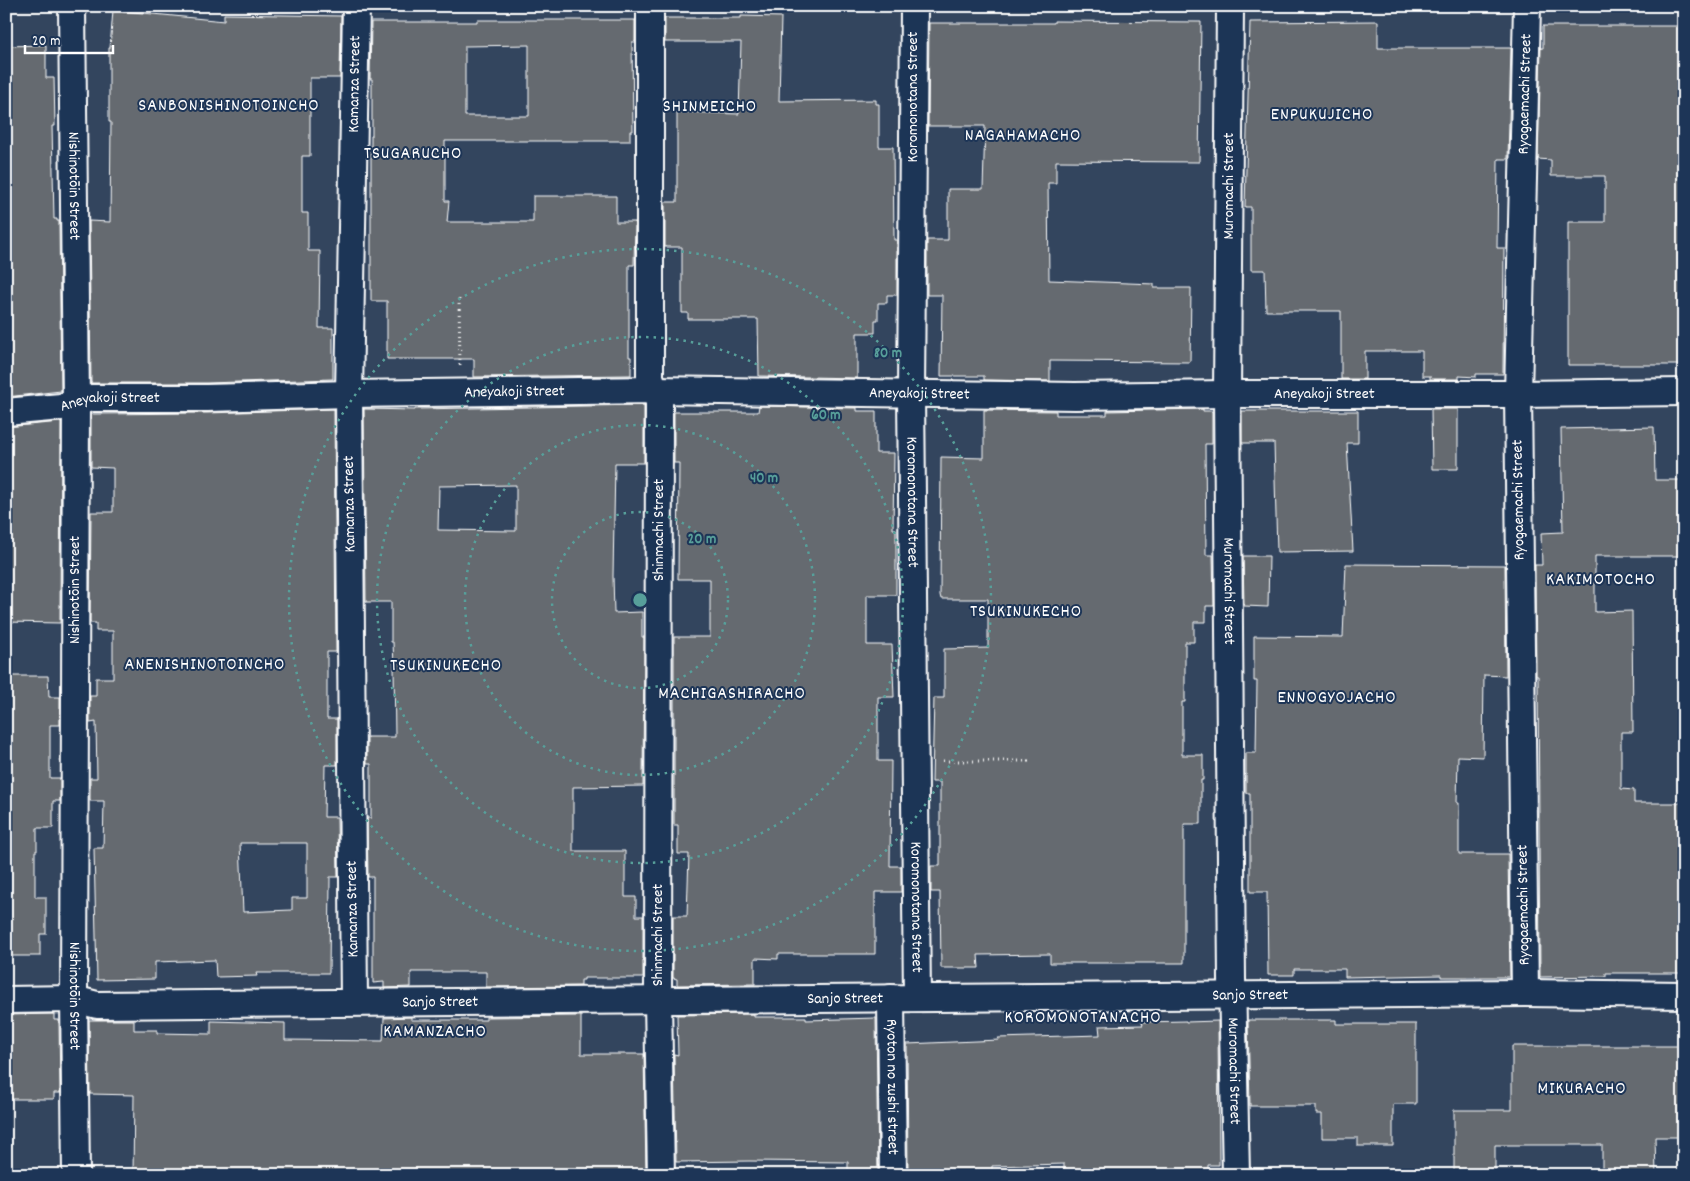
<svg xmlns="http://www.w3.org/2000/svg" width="1690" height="1181" viewBox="0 0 1690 1181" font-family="Dekko,sans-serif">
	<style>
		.building { fill: #656b70; stroke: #fff; fill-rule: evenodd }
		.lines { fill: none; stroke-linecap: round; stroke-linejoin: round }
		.street-casing { stroke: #fff; stroke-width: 30 }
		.path { stroke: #fff; stroke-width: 3; stroke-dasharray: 1 4; stroke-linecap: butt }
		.street { stroke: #1d3557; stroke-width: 26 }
		.ring { fill: none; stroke: #579f9a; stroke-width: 2.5; stroke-dasharray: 2.5 5 }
		.labels { text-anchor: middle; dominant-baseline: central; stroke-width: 4; stroke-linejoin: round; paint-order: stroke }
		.street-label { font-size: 16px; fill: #fff; stroke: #1d3557 }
		.neighbourhood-label { font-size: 18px; letter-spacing: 1px; fill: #fff; stroke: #1d3557 }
		.centre { fill: #579f9a; stroke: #1d3557; stroke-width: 2.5 }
		.ring-label { font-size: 15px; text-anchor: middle; font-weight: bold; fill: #579f9a; stroke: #1d3557; stroke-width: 4; stroke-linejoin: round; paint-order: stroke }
	</style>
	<rect width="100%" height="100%" fill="#33455e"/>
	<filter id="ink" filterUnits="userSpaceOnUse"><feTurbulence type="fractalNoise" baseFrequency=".02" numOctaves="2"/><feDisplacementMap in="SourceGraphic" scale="10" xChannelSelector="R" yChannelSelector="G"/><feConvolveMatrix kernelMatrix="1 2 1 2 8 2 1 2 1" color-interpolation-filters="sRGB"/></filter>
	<g filter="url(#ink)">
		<g class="building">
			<polygon points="113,10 224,21 224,14 341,16 340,78 310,78 310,156 302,156 302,213 308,213 308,251 320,251 319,328 333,328 333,379 207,383 91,383 89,221 110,222 111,122 109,122 109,48 110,48"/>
			<polygon points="741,16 781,17 779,101 876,100 876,104 879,104 879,147 893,147 894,240 897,240 897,295 887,295 887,303 878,303 878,320 875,320 875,333 857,333 857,378 759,376 758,319 688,319 688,313 682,313 682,247 665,247 665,202 677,202 677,112 739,114 741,42 665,42 665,18 741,18"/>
			<path d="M477,20H635V42H632L633,131H630V141H445V201H449L447,222H533V196H616V222H635L634,265H629V357H631V375L474,377V359H387V301H371V136H372V79H370L371,22H477ZM529,45V116H465V46Z"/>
			<polygon points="1054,21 1201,22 1199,162 1056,161 1056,183 1048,183 1049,280 1154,284 1154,288 1191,288 1190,362 1050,361 1050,381 984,380 984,376 941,376 942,295 927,295 927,240 948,240 948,189 983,189 985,126 928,126 929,23 1054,23"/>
			<polygon points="1378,21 1378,48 1511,48 1508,159 1498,159 1497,248 1504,248 1503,374 1476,374 1476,377 1459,376 1459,379 1430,379 1430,376 1422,376 1422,351 1365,351 1365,379 1341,379 1341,311 1266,311 1265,270 1251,270 1251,207 1245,207 1250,22"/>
			<polygon points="1543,26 1684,26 1684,365 1568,365 1568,222 1605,222 1605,176 1551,176 1551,160 1538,159 1541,48 1543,48"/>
			<polygon points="46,45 46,78 54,78 55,126 52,126 54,219 57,219 57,221 59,221 61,391 6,397 6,46"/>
			<path d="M644,405V463H615L613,576L614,613L642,612V637H644L643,786L573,787V851H625V897H636V916H643V978H584V980H581V986L486,987V972H411V987L384,988V982L373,983V877H368L367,818H371V764H367V737H395L394,667L393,642H391V602H366L364,409L415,410V409ZM516,485V531L438,530L439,486Z"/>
			<polygon points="759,406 857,408 857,411 876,411 876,453 894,453 893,529 896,529 896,595 867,595 867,645 892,645 894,697 878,697 878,761 891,761 890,866 901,866 901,892 875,892 875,954 778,954 778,959 755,958 755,984 677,985 677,979 673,978 673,916 687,916 689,854 678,854 678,825 674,825 674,637 710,637 710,579 678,579 679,463 674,463 674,412 758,412"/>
			<path d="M334,409L336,652H327V719H337V765H325L324,817H337L338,877H330L329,973H256L257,976L216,977L215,960L155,962V979L97,980L94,848H103L104,801H90V778H97L96,722L90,723V696H96V678H113V631H96V623H90L91,512H113V468L91,467V414L207,413ZM240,843H307V898H292V910L243,912Z"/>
			<polygon points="1203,409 1203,411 1212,411 1212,444 1205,444 1206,555 1213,555 1214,606 1206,606 1206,622 1194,622 1194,642 1185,642 1185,702 1182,702 1182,755 1203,755 1203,780 1201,780 1201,824 1184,824 1184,963 1050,963 1050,954 978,955 979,968 941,968 940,892 931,892 931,866 940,866 940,782 932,782 934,698 944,698 944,649 988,648 988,599 941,599 940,595 941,457 984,458 984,410 1056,411 1056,415 1107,415 1107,411"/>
			<polygon points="1431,409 1458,409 1458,469 1432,469"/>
			<polygon points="1242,411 1358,411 1358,443 1347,443 1353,551 1277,552 1274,443 1242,443"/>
			<polygon points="61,422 60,623 6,622 6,427"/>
			<polygon points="1654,427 1655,480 1684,480 1684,556 1595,556 1595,612 1632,611 1633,732 1621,732 1621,789 1634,790 1634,803 1684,803 1684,973 1606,973 1606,976 1540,977 1538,676 1536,676 1535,565 1542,565 1541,533 1563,532 1561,429"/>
			<polygon points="1243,556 1269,556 1268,607 1244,606"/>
			<polygon points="1346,564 1505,565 1506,676 1484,675 1483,757 1458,756 1457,803 1459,803 1459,854 1508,854 1510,977 1441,977 1441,975 1345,977 1345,969 1294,969 1294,975 1268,975 1267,892 1250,892 1250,793 1246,793 1246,753 1256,753 1257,681 1254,681 1254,636 1343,637"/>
			<polygon points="6,676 48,676 49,697 60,697 60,725 50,725 50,778 60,778 60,801 53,801 53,828 37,828 37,851 35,851 35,897 46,897 46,934 40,934 40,956 6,956"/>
			<polygon points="54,1014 54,1020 59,1020 60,1093 54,1093 54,1099 11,1099 11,1080 6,1080 6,1015"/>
			<polygon points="754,1014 754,1017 806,1017 806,1020 876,1018 878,1175 848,1175 848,1162 749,1161 676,1162 674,1054 678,1055 677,1015"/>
			<polygon points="581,1016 581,1054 644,1054 646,1175 133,1175 134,1095 90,1094 89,1020 134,1020 134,1030 157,1030 157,1033 211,1034 211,1021 285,1023 285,1040 383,1041 384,1018 411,1017 411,1020 486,1020 486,1017"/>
			<polygon points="1248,1020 1336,1020 1336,1024 1416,1024 1416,1104 1393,1104 1393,1146 1358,1146 1358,1138 1322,1138 1322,1114 1316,1114 1316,1106 1250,1106"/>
			<polygon points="1186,1021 1186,1022 1218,1021 1219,1165 1208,1165 1208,1175 1064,1175 1064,1164 992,1166 992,1175 908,1175 907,1044 999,1040 998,1038 1100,1035 1099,1026 1143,1025 1142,1022"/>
			<polygon points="1512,1046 1684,1046 1684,1137 1655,1137 1656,1175 1602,1175 1602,1145 1495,1145 1495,1175 1454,1175 1454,1110 1512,1110"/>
		</g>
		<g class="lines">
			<defs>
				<g id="street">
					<path id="s1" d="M72,6L76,402L74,999L76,1175"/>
					<polyline points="650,6 650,377 659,402 658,1000 661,1175"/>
					<path id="s2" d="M914,6L911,394L917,998"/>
					<path id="s3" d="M1230,6L1227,394L1232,978L1236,1175"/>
					<path id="s4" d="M6,412L61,407L91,398H207L349,394L655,390L1075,396L1227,394H1518L1684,392"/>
					<path id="s5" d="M1525,993L1518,394L1527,6"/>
					<path id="s6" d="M891,998L893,1175"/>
					<path id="s7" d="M6,1000L74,999L97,1005L1525,993L1684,995"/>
					<path id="s8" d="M354,1002L349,394L356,6"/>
				</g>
			</defs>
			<use href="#street" class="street-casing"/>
			<g class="path">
				<polyline points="459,299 460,366"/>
				<polyline points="943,761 1032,761"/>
			</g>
			<use href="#street" class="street"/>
		</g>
	</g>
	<g class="ring">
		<circle cx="640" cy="600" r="88"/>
		<circle cx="640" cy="600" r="175"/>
		<circle cx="640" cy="600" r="263"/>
		<circle cx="640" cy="600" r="351"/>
	</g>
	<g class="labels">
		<g class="street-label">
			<text stroke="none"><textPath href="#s8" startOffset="918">Kamanza Street</textPath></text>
			<text stroke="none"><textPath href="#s5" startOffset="899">Ryogaemachi Street</textPath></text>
			<text transform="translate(913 97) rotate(-90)">Koromonotana Street</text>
			<text stroke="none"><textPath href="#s1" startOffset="180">Nishinotōin Street</textPath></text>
			<text transform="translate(1229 186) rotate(-90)">Muromachi Street</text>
			<text stroke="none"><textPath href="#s4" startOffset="510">Aneyakoji Street</textPath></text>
			<text stroke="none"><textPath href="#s4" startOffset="915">Aneyakoji Street</textPath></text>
			<text stroke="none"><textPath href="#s4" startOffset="1320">Aneyakoji Street</textPath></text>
			<text stroke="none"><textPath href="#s4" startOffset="105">Aneyakoji Street</textPath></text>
			<text transform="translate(1519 500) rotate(-91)">Ryogaemachi Street</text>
			<text stroke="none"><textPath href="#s2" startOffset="496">Koromonotana Street</textPath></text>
			<text transform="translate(350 504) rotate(-91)">Kamanza Street</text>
			<text transform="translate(659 530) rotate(-90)">Shinmachi Street</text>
			<text transform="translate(75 590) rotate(-90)">Nishinotōin Street</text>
			<text stroke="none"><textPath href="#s3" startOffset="585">Muromachi Street</textPath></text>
			<text transform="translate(1524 905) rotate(-91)">Ryogaemachi Street</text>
			<text stroke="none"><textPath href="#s2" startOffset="901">Koromonotana Street</textPath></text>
			<text transform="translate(353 909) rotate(-91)">Kamanza Street</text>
			<text transform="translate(658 935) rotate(-90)">Shinmachi Street</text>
			<text stroke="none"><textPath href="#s1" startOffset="990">Nishinotōin Street</textPath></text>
			<text stroke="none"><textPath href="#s7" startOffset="1245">Sanjo Street</textPath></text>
			<text stroke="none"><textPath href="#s7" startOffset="840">Sanjo Street</textPath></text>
			<text stroke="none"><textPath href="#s7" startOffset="435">Sanjo Street</textPath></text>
			<text stroke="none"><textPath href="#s3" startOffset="1065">Muromachi Street</textPath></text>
			<text stroke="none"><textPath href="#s6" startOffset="89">Ryoton no zushi street</textPath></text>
		</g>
		<g class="neighbourhood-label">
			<text x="229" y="106">SANBONISHINOTOINCHO</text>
			<text x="710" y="107">SHINMEICHO</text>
			<text x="1322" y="115">ENPUKUJICHO</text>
			<text x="1023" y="136">NAGAHAMACHO</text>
			<text x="413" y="154">TSUGARUCHO</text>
			<text x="1601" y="580">KAKIMOTOCHO</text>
			<text x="1026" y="612">TSUKINUKECHO</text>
			<text x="205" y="665">ANENISHINOTOINCHO</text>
			<text x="446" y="666">TSUKINUKECHO</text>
			<text x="732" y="694">MACHIGASHIRACHO</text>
			<text x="1337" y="698">ENNOGYOJACHO</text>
			<text x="1083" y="1018">KOROMONOTANACHO</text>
			<text x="435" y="1032">KAMANZACHO</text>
			<text x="1582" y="1089">MIKURACHO</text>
		</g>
	</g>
	<circle cx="640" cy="600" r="8" class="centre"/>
	<g class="ring-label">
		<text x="888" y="357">80 m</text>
		<text x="826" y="419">60 m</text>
		<text x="764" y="482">40 m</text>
		<text x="702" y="543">20 m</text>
	</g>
	<rect width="1690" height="1181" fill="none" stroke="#1d3557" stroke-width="25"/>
	<rect x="12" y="12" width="1665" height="1156" fill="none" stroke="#fff" stroke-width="2" filter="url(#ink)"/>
	<path d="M25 45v8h88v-8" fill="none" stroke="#ffffff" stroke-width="2.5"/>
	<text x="32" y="45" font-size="15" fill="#ffffff" stroke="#1d3557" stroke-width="4" paint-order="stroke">20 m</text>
</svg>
